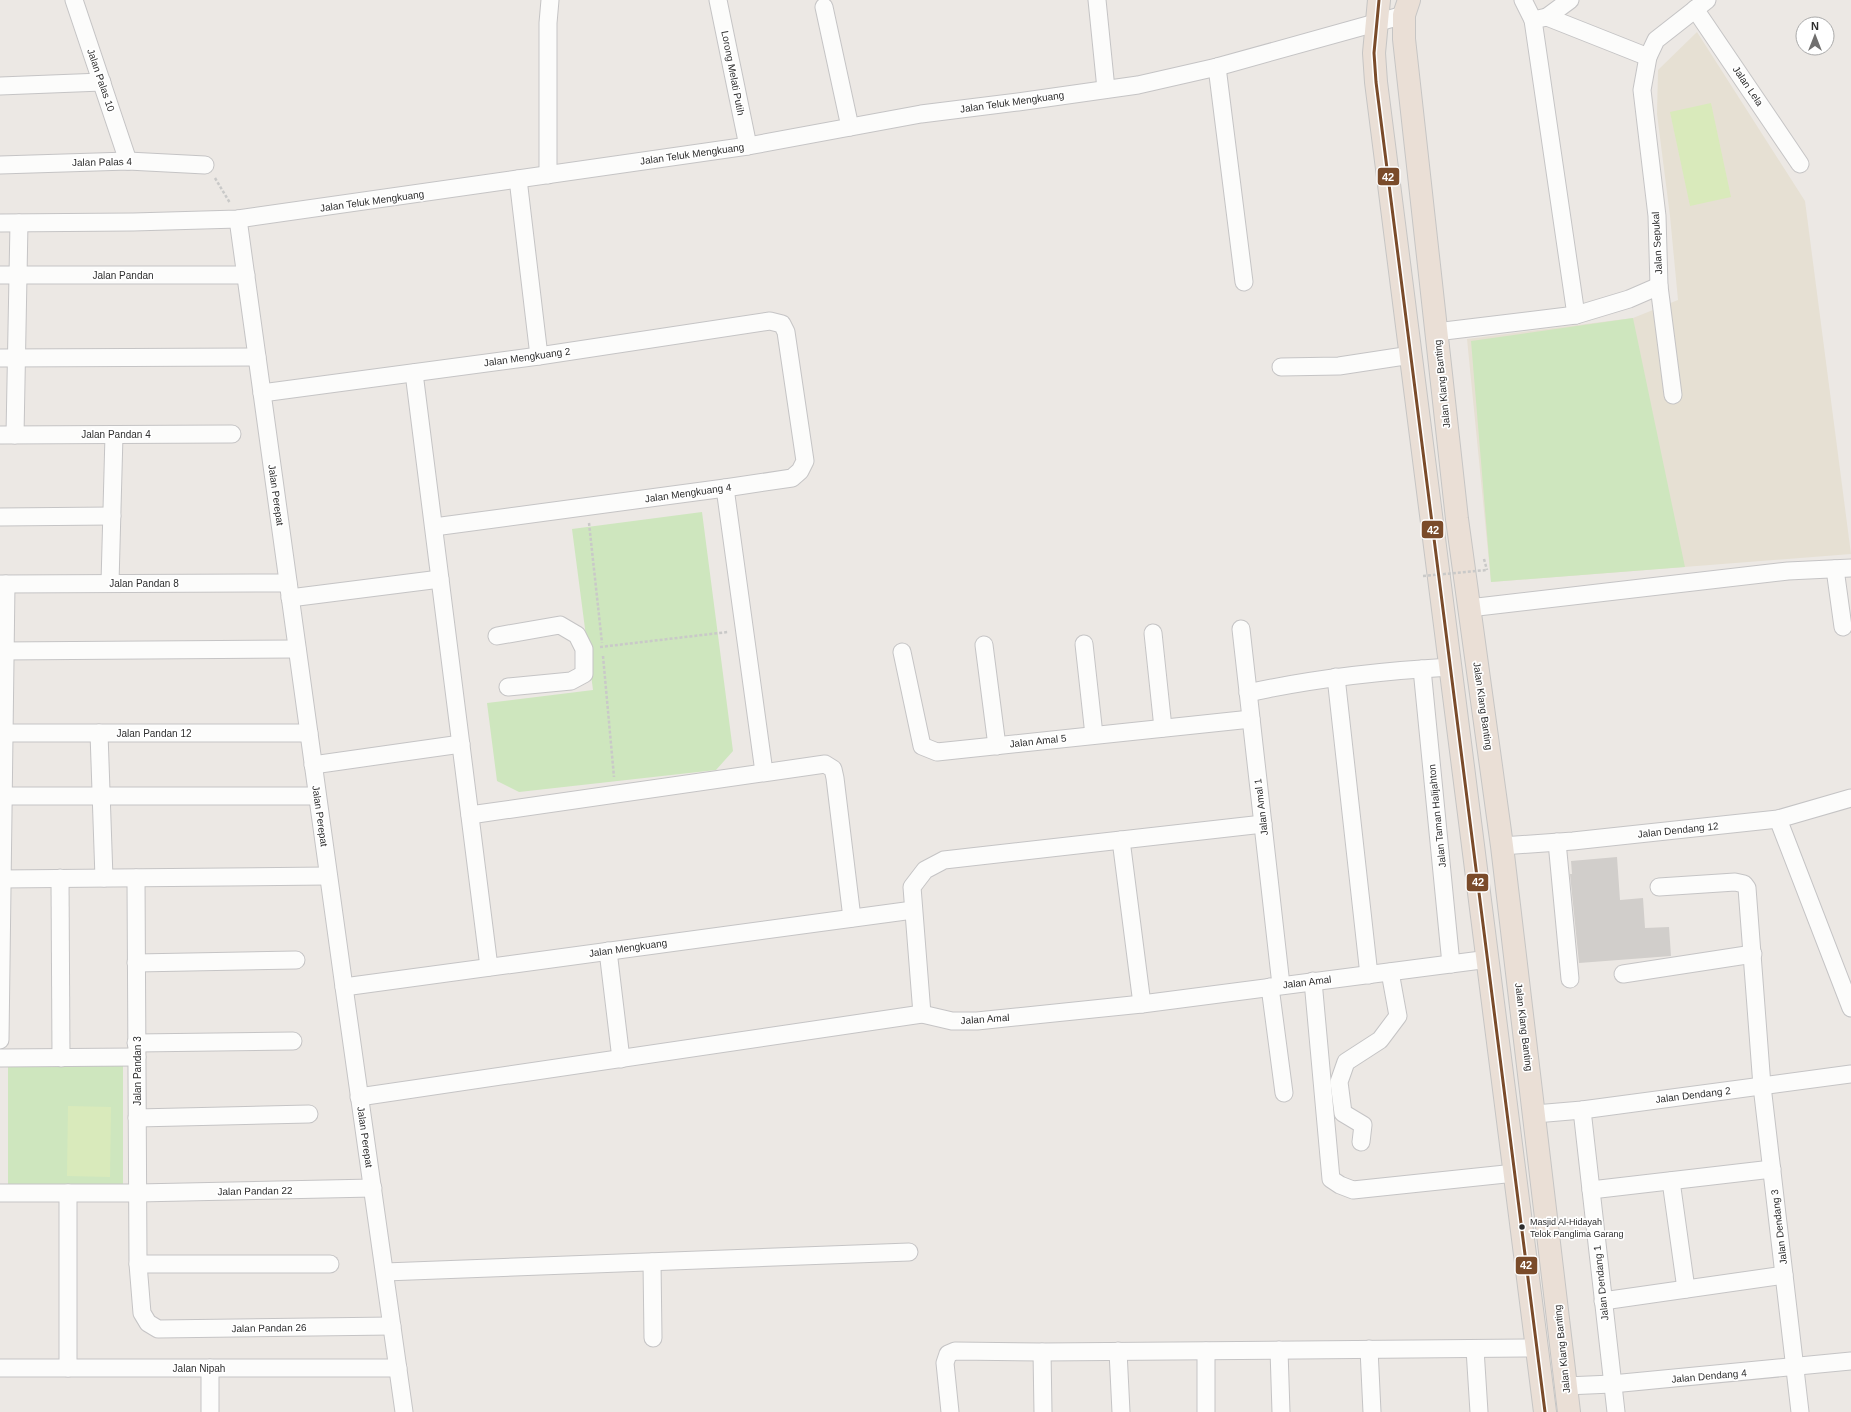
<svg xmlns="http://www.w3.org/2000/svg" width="1851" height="1412" viewBox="0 0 1851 1412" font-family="Helvetica,sans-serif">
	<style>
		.education { fill: #e6e0d3 }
		.green { fill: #cee6be }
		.pitch { fill: #d9eabb }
		.building { fill: #d1cecb }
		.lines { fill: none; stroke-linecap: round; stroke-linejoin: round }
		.minor-casing { stroke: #c5c4c5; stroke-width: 19 }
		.highway-casing { stroke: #c6c5c4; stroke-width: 24 }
		.path { stroke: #c9c9c8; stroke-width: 2.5; stroke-dasharray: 3 2; stroke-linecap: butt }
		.minor { stroke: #fcfcfb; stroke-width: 17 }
		.highway { stroke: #eadfd6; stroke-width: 22 }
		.path-bridge { stroke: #c9c9c8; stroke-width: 2.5; stroke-dasharray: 3 2; stroke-linecap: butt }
		.bus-1-casing { stroke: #fff; stroke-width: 6 }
		.bus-1 { stroke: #7a4b2a; stroke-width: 3 }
		.bus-dot { fill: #2e2e2e; stroke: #fff; stroke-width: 1.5 }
		.labels { text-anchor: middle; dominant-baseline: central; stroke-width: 3.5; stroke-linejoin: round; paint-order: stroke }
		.bus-label { font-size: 9px; fill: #2e2e2e; stroke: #fff; text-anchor: start }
		.street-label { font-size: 10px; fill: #2e2e2e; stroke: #fff }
		.line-badge { stroke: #fff; stroke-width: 1.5 }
		.badge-label { font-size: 11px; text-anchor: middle; font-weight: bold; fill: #fff }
	</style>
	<rect width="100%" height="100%" fill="#ece8e4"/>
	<polygon class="education" points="1697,32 1805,201 1851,554 1491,582 1467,339 1633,318 1678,300 1670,216 1657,114 1658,70"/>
	<g class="green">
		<polygon points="1633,318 1685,567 1491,582 1471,341"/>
		<polygon points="702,512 733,751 716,770 519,792 497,781 487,703 593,690 572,529"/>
		<rect x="8" y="1064" width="115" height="120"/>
	</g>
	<g class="pitch">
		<polygon points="1711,103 1731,197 1690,206 1670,112"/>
		<polygon points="68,1106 111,1107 110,1177 67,1176"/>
	</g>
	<polygon class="building" points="1617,857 1620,900 1643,898 1645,928 1669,927 1671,956 1579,963 1570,874 1572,874 1571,861"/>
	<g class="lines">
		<defs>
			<g id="minor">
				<polyline points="74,0 128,161"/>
				<polyline points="718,0 748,146"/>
				<polyline points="1097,0 1106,89"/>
				<polyline points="1523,0 1533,20 1547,17 1648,57"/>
				<polyline points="824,7 850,127"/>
				<polyline points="1695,9 1800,164"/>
				<polyline points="1547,17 1570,0"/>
				<polyline points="1533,20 1576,315"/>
				<polyline points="1217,67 1244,282"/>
				<polyline points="0,86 102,82"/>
				<polyline points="0,165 128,161 205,165"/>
				<polyline points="548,175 548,23 550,0"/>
				<polyline points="518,179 539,356"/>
				<polyline points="238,219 344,987 404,1412"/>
				<polyline points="0,223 133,222 238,219 748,146 921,114 1018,102 1138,85 1217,67 1404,15"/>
				<polyline points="0,275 246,275"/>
				<polyline points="1436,332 1576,315 1629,299 1659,286"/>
				<polyline points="0,358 257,357"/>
				<polyline points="1281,367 1339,366 1411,355"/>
				<polyline points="414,373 489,967"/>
				<polyline points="262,393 539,356 770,321 782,324 786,332 805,461 800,471 792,478 725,488 434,527"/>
				<polyline points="1673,395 1659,286 1657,216 1642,90 1648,57 1656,40 1707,0"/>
				<polyline points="0,435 232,434"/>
				<polyline points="15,435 19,223"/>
				<polyline points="725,488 764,772"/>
				<polyline points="0,517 112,516"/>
				<polyline points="1835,569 1843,627"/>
				<polyline points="110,583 114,435"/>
				<polyline points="0,584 288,583"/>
				<polyline points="290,598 440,579"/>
				<polyline points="1469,608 1788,571 1851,568"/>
				<polyline points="1241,629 1281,985"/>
				<polyline points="1153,633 1163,728"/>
				<polyline points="497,636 560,625 577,635 584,649 584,674 571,681 508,687"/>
				<polyline points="1084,644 1094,735"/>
				<polyline points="984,645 997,746"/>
				<polyline points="0,651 297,649"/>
				<polyline points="902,652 922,746 937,752 1251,719"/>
				<polyline points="1422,669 1451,964"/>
				<polyline points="1336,677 1369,975"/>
				<path d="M1248,693C1315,678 1382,671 1450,667"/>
				<polyline points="0,733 309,733"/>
				<polyline points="99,733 104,878"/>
				<polyline points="313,765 461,744"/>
				<polyline points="0,796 317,796"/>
				<polyline points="470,815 825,764 833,769 835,778 852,918"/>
				<polyline points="1778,819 1851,1008"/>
				<polyline points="1121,840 1142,1004"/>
				<polyline points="1557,842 1570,979"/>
				<polyline points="1502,846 1573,841 1778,819 1851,798"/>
				<polyline points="60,878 61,1058"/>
				<polyline points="136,878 138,1264 142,1313 148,1323 158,1329 392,1326"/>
				<polyline points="0,879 328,876"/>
				<polyline points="1659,887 1735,882 1744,884 1747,888 1762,1086 1800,1412"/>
				<polyline points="608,951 621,1059"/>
				<polyline points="136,963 296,960"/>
				<polyline points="1623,974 1753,954"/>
				<polyline points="1313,981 1331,1179 1340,1185 1353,1190 1515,1173"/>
				<polyline points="344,987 913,910"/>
				<polyline points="1270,987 1284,1093"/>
				<polyline points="922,1014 912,887 925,870 944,860 1263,824"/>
				<polyline points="0,1040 6,584"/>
				<polyline points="136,1043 293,1041"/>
				<polyline points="0,1058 137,1057"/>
				<polyline points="359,1097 922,1014 952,1021 977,1021 1142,1004 1489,959"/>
				<polyline points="1582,1110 1616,1412"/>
				<polyline points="1535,1114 1582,1110 1851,1074"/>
				<polyline points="137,1118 309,1114"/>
				<polyline points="1361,1142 1363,1125 1343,1113 1339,1082 1346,1062 1380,1040 1398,1016 1390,972"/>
				<polyline points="1671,1181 1686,1289"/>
				<polyline points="1591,1190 1772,1169"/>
				<polyline points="0,1193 138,1193 373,1188"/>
				<polyline points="652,1262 653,1338"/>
				<polyline points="138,1264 330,1264"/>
				<polyline points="385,1272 909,1252"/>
				<polyline points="1603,1301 1784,1275"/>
				<polyline points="1369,1349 1372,1412"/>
				<polyline points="1475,1349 1479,1412"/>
				<polyline points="1279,1350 1281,1412"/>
				<polyline points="1118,1351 1121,1412"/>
				<polyline points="1042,1352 1043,1412"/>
				<polyline points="0,1368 398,1368"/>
				<polyline points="68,1368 68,1193"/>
				<polyline points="210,1368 210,1412"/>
				<polyline points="1566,1386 1612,1384 1851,1361"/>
				<polyline points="950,1412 945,1363 948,1354 955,1351 1042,1352 1538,1348"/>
				<polyline points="1206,1412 1206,1351"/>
			</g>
			<g id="highway">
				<polyline points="1379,0 1374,53 1376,82 1545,1412"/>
				<polyline points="1409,0 1404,15 1404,39 1457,519 1502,846 1569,1412"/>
			</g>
		</defs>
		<use href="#minor" class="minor-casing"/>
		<use href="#highway" class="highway-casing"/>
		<g class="path">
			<polyline points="215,178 230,203"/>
			<polyline points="589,523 602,643"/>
			<polyline points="1484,559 1487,570"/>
			<polyline points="600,647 728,632"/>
			<polyline points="603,656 614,777"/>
		</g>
		<use href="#minor" class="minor"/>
		<use href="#highway" class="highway"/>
		<polyline class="path-bridge" points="1423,576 1487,570"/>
		<defs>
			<polyline id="bus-1" points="1379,0 1374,53 1376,82 1545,1412"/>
		</defs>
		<use href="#bus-1" class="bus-1-casing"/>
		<use href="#bus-1" class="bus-1"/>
	</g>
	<circle class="bus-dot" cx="1522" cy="1227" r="3.5"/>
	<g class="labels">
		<g class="bus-label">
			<text x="1530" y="1222">Masjid Al-Hidayah<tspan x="1530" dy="12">Telok Panglima Garang</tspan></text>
		</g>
		<g class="street-label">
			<text transform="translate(733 73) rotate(79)">Lorong Melati Putih</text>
			<text transform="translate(101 80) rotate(71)">Jalan Palas 10</text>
			<text transform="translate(1748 86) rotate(56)">Jalan Lela</text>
			<text transform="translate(1012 102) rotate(-8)">Jalan Teluk Mengkuang</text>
			<text transform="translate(692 154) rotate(-8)">Jalan Teluk Mengkuang</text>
			<text transform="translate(102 162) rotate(-1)">Jalan Palas 4</text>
			<text transform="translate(372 201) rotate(-8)">Jalan Teluk Mengkuang</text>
			<text transform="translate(1657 243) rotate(-93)">Jalan Sepukal</text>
			<text x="123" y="275">Jalan Pandan</text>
			<text transform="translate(527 357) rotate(-8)">Jalan Mengkuang 2</text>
			<text transform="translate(1442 384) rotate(-96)">Jalan Klang Banting</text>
			<text x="116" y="434">Jalan Pandan 4</text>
			<text transform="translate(688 493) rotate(-8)">Jalan Mengkuang 4</text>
			<text transform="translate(276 495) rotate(82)">Jalan Perepat</text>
			<text x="144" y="583">Jalan Pandan 8</text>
			<text transform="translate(1483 706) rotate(82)">Jalan Klang Banting</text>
			<text x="154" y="733">Jalan Pandan 12</text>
			<text transform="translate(1038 741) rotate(-6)">Jalan Amal 5</text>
			<text transform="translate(1261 807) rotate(-97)">Jalan Amal 1</text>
			<text transform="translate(320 816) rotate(82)">Jalan Perepat</text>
			<text transform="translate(1437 816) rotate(-96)">Jalan Taman Halijahton</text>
			<text transform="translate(1678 830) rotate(-6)">Jalan Dendang 12</text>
			<text transform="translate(628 948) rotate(-8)">Jalan Mengkuang</text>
			<text transform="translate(1307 982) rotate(-7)">Jalan Amal</text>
			<text transform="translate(985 1019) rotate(-4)">Jalan Amal</text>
			<text transform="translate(1524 1027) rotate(83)">Jalan Klang Banting</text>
			<text transform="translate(137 1071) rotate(-90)">Jalan Pandan 3</text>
			<text transform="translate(1693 1095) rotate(-7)">Jalan Dendang 2</text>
			<text transform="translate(365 1137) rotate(82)">Jalan Perepat</text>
			<text transform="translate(255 1191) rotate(-1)">Jalan Pandan 22</text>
			<text transform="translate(1779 1227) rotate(-97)">Jalan Dendang 3</text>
			<text transform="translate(1601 1283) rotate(-96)">Jalan Dendang 1</text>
			<text transform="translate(269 1328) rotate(-1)">Jalan Pandan 26</text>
			<text transform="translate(1562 1349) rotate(-96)">Jalan Klang Banting</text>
			<text x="199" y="1368">Jalan Nipah</text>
			<text transform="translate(1709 1376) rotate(-5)">Jalan Dendang 4</text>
		</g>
	</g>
	<g class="line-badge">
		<rect x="1377" y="167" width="23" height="19" rx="4" fill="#7a4b2a"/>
		<rect x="1421" y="520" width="23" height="19" rx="4" fill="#7a4b2a"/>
		<rect x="1466" y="873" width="23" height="19" rx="4" fill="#7a4b2a"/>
		<rect x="1515" y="1256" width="23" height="19" rx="4" fill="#7a4b2a"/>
	</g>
	<g class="badge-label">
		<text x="1388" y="181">42</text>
		<text x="1433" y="534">42</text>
		<text x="1478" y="886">42</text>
		<text x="1526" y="1269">42</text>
	</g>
	<g transform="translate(1815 36)"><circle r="19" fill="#ffffff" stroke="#ababab"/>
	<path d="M0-3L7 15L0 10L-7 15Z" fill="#706f6e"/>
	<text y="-6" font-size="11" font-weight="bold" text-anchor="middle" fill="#2e2e2e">N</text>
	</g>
</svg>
